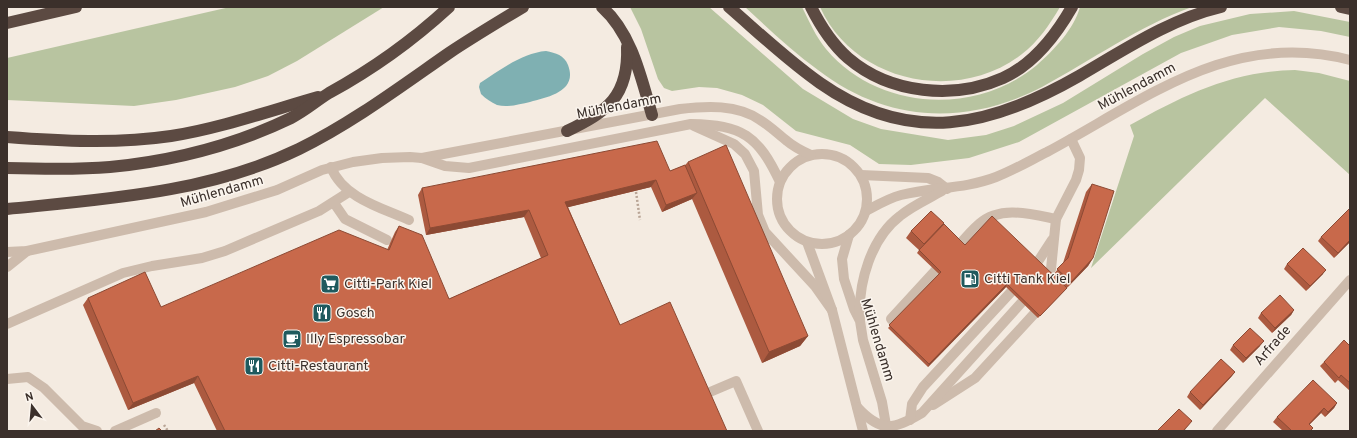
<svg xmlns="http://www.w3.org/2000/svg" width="1357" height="438" viewBox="0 0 1357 438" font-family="Overpass,sans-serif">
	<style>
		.green { fill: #b8c4a0 }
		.water { fill: #7fb0b2 }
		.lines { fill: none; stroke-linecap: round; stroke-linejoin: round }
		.path { stroke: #b9a596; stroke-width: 2.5; stroke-dasharray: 2 2; stroke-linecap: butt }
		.minor { stroke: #cdbbac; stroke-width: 10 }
		.highway { stroke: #5c4a42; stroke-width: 12 }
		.wall { fill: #ac5a40 }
		.shaded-wall { fill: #8c4a34 }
		.building { fill: #c8694b; stroke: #8c4a34 }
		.labels { text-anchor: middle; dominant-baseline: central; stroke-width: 3; stroke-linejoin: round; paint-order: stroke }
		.street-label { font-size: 14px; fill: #3b302b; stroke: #fbf5ee }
		.poi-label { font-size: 14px; fill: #3b302b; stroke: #fbf5ee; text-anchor: start }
	</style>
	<rect width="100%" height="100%" fill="#f4ebe1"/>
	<g class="green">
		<polygon points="230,7 384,7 297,61 268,76 235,87 176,100 134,106 7,100 7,58"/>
		<polygon points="630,7 709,7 803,89 853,119 881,129 948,140 986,135 1014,126 1063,103 1143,54 1174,37 1200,26 1250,14 1294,11 1350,22 1350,37 1321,31 1279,27 1232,35 1181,53 1019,142 969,158 911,165 879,164 850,145 796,131 763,105 742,95 717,88 699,87 672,91 664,88 658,79 641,29"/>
		<path d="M745,7H802C809,21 816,37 826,49C878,111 976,116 1037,65C1054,50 1074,29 1080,7H1192C1139,26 1092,60 1042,87C966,126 887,123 818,70C792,51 769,29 745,7Z"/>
		<path d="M820,7H1060C1050,24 1038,42 1022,54C958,104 854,83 820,7Z"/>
		<path d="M1295,70L1319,73L1350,81V175L1265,98L1091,268L1134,136L1130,125C1184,95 1232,71 1295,70Z"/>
	</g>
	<path class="water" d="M546,51C556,53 564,55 568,65C578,91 549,97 530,102C520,104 508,108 497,105C491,102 486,99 481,94L479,87L480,83C500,70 522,53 546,51Z"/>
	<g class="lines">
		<g class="path">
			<polyline points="636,192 640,220"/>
			<polyline points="164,425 168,431"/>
		</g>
		<g class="minor">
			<polyline points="694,126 734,144 745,154 754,171 758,215 765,232 815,286 832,310"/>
			<circle cx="822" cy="199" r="45"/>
			<path d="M422,158L680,109C706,106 737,104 760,120C770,126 778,134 787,141C794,147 802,151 811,155"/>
			<path d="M331,167C343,198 382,208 409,220"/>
			<polyline points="861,175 928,178 938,182 947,189"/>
			<polyline points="334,203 345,219 387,240"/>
			<path d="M866,211C877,205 889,198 901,195C933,187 965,189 996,177C1014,170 1031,160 1047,152C1146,99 1231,29 1350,60"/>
			<polyline points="849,235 842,259 844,279 854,309 860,321 863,340 882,402 887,431"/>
			<polyline points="807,242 832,310 863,431"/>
			<path d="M960,244C966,237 972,230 979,224C1000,205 1031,214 1056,219"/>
			<path d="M7,252L27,251L206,212L277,190L322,170L353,162L382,158L410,157L422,158L445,166L469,168L691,124C742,125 758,135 780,182"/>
			<polyline points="1037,263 1052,240"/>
			<polyline points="7,267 27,251"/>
			<polyline points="1048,275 1051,269 1056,219 1076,180 1079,170 1080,158 1071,139"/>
			<path d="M860,318C858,283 871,238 900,216C912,206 928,199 942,191"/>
			<polyline points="894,322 891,319 936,270"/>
			<polyline points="7,324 123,273 152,266 202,258 225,251 319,211 349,192"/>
			<polyline points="7,379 28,377 44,388 82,426 97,431"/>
			<polyline points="703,395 736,381 758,431"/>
			<polyline points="933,405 975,378 1034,314"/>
			<path d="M857,407C881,433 893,430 922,413L1022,302"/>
			<polyline points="910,420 912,404 923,387 1011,292"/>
			<polyline points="115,431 156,413"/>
			<polyline points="1217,431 1350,280"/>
		</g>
		<g class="highway">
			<path d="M602,7C632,34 641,77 652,115"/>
			<path d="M729,7C759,33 787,60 820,83C910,146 990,127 1079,76C1124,50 1170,19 1221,7"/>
			<path d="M811,7C821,27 832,44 848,58C890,94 954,100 1003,78C1034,64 1056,35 1072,7"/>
			<polyline points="1341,7 1350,9"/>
			<polyline points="7,23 76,7"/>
			<path d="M567,131C607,112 629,96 627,47"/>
			<path d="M7,137C61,141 117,144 171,136C221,128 269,111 318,97"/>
			<path d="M7,168C41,169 76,170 110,167C172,161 235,145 291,118C305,111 316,101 329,93C373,69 412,41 449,7"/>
			<path d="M7,209C106,199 208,193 299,149C352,123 400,87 449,53C473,37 498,22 523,7"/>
		</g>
	</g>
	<g class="wall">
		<polygon points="688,162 808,336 800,346 762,363 692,199 662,212 651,187 568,207 620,325 727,431 217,431 194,383 128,410 83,305 88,298 161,307 387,250 395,232 399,226 449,299 541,258 524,217 426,235 418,195 422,188 670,171 685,165"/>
		<polygon points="1092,184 1093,258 1088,266 1038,318 1006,287 928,367 888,328 939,274 917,253 919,250 906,238 911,231 944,223 941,227 965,245 1053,275 1063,263 1086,192"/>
		<polygon points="1350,208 1350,242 1334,258 1318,241 1321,237"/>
		<polygon points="1287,264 1323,274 1306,291 1284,269"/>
		<polygon points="1294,310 1291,315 1272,333 1258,318 1261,313"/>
		<polygon points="1233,345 1260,346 1243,363 1230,350"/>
		<polygon points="1350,346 1350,391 1338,380 1335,383 1320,366 1324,362"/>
		<polygon points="1235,372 1231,377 1200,410 1187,397 1190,392"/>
		<polygon points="1337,403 1334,408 1325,417 1321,413 1309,425 1313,428 1311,431 1283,431 1273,422 1277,417"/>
	</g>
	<g class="shaded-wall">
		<polygon points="656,180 651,187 561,209 565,202"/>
		<polygon points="697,193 692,199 662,212 666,205"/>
		<polygon points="529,210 524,217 426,235 430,228"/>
		<polygon points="1350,240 1350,242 1334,258 1338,253"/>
		<polygon points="1093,258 1088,266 1038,318 1067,288 1071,282"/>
		<polygon points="1326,270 1323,274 1306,291 1310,286"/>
		<polygon points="1007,284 1006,287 928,367 929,364"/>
		<polygon points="1294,310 1291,315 1272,333 1275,328"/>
		<polygon points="808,336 800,346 762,363 769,352"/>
		<polygon points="1264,341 1260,346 1243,363 1246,358"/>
		<polygon points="1235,372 1231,377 1200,410 1203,405"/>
		<polygon points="198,376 194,383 128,410 133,403"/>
		<polygon points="1337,403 1334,408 1325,417 1328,412"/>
		<polygon points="1324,408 1321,413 1305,429 1309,424"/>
		<polygon points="1192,421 1184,431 1183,431"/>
	</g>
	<g class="building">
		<polygon points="657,141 670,171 685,165 697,193 666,205 656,180 565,202 620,325 670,302 727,431 225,431 198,376 133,403 88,298 145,272 161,307 339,230 389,250 399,226 422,235 449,299 548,255 529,210 430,228 422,188"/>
		<polygon points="726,145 808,336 769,352 688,162"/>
		<polygon points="1092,184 1114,191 1093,258 1071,282 1057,269 1068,258"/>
		<polygon points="1350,208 1350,240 1338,253 1321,237"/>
		<polygon points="931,211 944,223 924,244 911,231"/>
		<polygon points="992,216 1067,288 1040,316 1007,284 929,364 889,325 941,272 919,250 944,224 965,245"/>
		<polygon points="1303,248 1326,270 1310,286 1287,264"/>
		<polygon points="1280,295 1294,310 1275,328 1261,313"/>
		<polygon points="1250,328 1264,341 1246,358 1233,345"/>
		<polygon points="1344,340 1350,346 1350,383 1341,375 1339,378 1324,362"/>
		<polygon points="1221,359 1235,372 1203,405 1190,392"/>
		<polygon points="1313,380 1337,403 1328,412 1324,408 1309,424 1313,428 1310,431 1292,431 1277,417"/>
		<polygon points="1179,409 1192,421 1183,431 1157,431"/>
		<polygon points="159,428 162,431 155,431"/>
	</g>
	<defs>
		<symbol id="fuel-square" viewBox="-11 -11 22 22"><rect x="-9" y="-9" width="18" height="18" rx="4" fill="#1f5a5e" stroke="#fbf5ee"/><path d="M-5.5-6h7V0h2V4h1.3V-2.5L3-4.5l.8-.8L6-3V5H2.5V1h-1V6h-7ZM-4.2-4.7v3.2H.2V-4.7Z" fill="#fff"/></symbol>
		<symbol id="supermarket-square" viewBox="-11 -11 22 22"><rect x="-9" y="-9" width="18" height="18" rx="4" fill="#1f5a5e" stroke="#fbf5ee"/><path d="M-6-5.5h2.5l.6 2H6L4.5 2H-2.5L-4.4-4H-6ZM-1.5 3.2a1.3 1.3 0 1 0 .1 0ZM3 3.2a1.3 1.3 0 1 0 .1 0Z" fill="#fff"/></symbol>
		<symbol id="restaurant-square" viewBox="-11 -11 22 22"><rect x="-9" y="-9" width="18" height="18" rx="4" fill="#1f5a5e" stroke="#fbf5ee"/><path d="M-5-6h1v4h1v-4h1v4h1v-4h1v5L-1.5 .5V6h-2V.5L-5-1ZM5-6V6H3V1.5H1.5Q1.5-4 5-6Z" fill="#fff"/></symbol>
		<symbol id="cafe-square" viewBox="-11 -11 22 22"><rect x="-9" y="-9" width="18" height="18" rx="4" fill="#1f5a5e" stroke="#fbf5ee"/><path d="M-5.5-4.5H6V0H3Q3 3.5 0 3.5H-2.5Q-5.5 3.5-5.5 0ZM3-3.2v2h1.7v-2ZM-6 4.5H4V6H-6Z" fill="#fff"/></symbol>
	</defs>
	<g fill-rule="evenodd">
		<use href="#fuel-square" x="959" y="268" width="22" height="22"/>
		<use href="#supermarket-square" x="319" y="273" width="22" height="22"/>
		<use href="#restaurant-square" x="311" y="302" width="22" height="22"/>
		<use href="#cafe-square" x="281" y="328" width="22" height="22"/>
		<use href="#restaurant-square" x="243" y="355" width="22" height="22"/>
	</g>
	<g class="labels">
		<g class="street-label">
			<text transform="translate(1137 87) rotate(-28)">Mühlendamm</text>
			<text transform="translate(619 107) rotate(-11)">Mühlendamm</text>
			<text transform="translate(222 192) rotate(-16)">Mühlendamm</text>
			<text transform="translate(877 340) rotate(73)">Mühlendamm</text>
			<text transform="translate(1273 346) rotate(-49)">Arfrade</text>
		</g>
		<g class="poi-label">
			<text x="984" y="279">Citti Tank Kiel</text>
			<text x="344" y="284">Citti-Park Kiel</text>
			<text x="336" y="313">Gosch</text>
			<text x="306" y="339">Illy Espressobar</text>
			<text x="268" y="366">Citti-Restaurant</text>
		</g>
	</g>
	<rect width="1357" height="438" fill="none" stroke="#3b302b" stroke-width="16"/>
	<g transform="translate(32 406) rotate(344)" stroke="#fbf5ee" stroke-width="3" paint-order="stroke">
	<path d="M0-3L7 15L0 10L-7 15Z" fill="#3b302b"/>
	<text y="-6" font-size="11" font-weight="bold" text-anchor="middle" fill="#3b302b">N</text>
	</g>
</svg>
